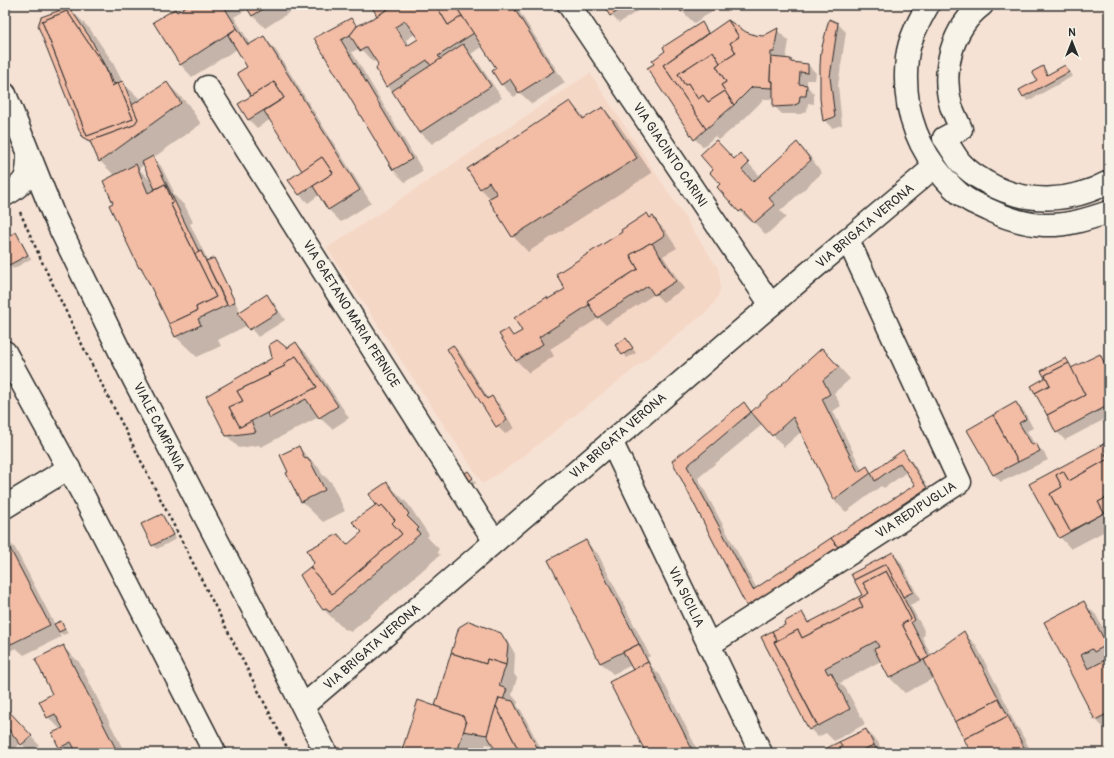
<svg xmlns="http://www.w3.org/2000/svg" width="1114" height="758" viewBox="0 0 1114 758" font-family="Pangolin,sans-serif">
	<style>
		.built { fill: #f5d7c6 }
		.shadow { fill: #0003; fill-rule: evenodd }
		.building { fill: #f2bca5; stroke: #2b2b2b; fill-rule: evenodd }
		.lines { fill: none; stroke-linecap: round; stroke-linejoin: round }
		.minor-casing { stroke: #2b2b2b; stroke-width: 25 }
		.path { stroke: #2b2b2b; stroke-width: 2.5; stroke-dasharray: 3 3; stroke-linecap: butt }
		.minor { stroke: #f7f3e8; stroke-width: 22 }
		.labels { text-anchor: middle; dominant-baseline: central; stroke-width: 4; stroke-linejoin: round; paint-order: stroke }
		.street-label { font-size: 13px; fill: #2b2b2b; stroke: #f7f3e8 }
	</style>
	<rect width="100%" height="100%" fill="#f6e2d4"/>
	<filter id="ink" filterUnits="userSpaceOnUse"><feTurbulence type="fractalNoise" baseFrequency=".025" numOctaves="2"/><feDisplacementMap in="SourceGraphic" scale="8" xChannelSelector="R" yChannelSelector="G"/><feConvolveMatrix kernelMatrix="1 2 1 2 8 2 1 2 1" color-interpolation-filters="sRGB"/></filter>
	<g filter="url(#ink)">
		<polygon class="built" points="590,73 718,268 720,278 720,291 716,300 709,310 517,461 483,484 327,248"/>
		<g class="shadow">
			<path d="M58,5H74L69,8L90,29L112,61L123,83L141,100L167,83L188,104L201,124L153,158L161,166L174,192L172,193L185,206L193,222L190,224L207,259L209,261L213,259L217,263L240,312L266,295L274,303L285,320L258,337L248,325L218,340L221,346L197,357L176,337L145,273L140,267L115,203V176L100,161L94,148L82,136L63,10ZM144,164L153,183L139,169Z"/>
			<polygon points="190,5 301,5 265,28 253,16 248,9 234,17 251,45 264,37 275,49 371,203 341,222 329,210 319,195 308,203 300,195 303,171 271,119 257,128 249,120 239,105 253,96 238,73 249,67 237,49 192,77 181,65 155,23 177,13"/>
			<path d="M372,5H515L565,83L532,104L520,93L514,97L502,85L493,71L498,68L483,46L471,54L475,58L502,98L432,144L420,132L395,94L387,86L379,64L377,60L373,62L360,48L352,52L423,171L405,182L393,170L315,39L351,19L359,27L379,16ZM415,34L419,40L410,45L406,40Z"/>
			<polygon points="604,5 647,5 619,23 611,15"/>
			<polygon points="678,5 722,5 694,23 682,11"/>
			<polygon points="701,24 709,31 672,57 672,60 745,33 763,37 777,30 789,41 786,59 790,60 794,63 808,65 816,73 815,80 807,80 807,86 814,94 814,104 808,103 807,111 801,114 782,114 774,106 774,99 764,99 746,117 717,142 734,159 740,154 760,176 797,143 809,155 822,173 780,211 786,217 766,235 754,222 752,223 740,211 722,184 714,170 701,155 718,140 715,136 703,147 695,139 655,64"/>
			<polygon points="838,24 846,32 838,86 842,125 832,128 824,120 820,83"/>
			<polygon points="1065,66 1073,76 1028,101 1024,97 1020,91 1038,81 1042,67 1048,75"/>
			<polygon points="570,102 586,119 603,108 618,124 652,173 528,252 513,236 491,199 480,188"/>
			<polygon points="647,215 651,219 653,218 665,230 677,248 663,256 684,289 663,302 655,294 606,325 599,318 550,349 554,356 529,373 517,361 500,335 508,330 514,337 523,331 548,300 566,289 624,232"/>
			<polygon points="16,233 19,237 31,259 13,269 5,258 5,239"/>
			<polygon points="626,339 636,353 627,358 617,345"/>
			<polygon points="296,343 308,355 349,418 332,429 319,417 261,447 259,445 239,448 227,436 273,359"/>
			<polygon points="453,346 461,354 489,399 492,397 500,405 514,428 505,434 497,426"/>
			<polygon points="1099,355 1109,366 1109,417 1065,440 1057,432 1048,378 1066,359 1072,368"/>
			<path d="M834,361L850,379L834,393L841,406L833,411L862,470L867,468L872,473L903,452L911,460L934,496L748,607L673,461L744,403L752,412ZM763,424L784,447L801,432L834,500L846,512L881,486L884,488L907,472L916,485L757,589L698,478Z"/>
			<polygon points="1015,403 1024,411 1033,428 1027,431 1035,445 1036,445 1044,453 1048,460 1001,482 993,474"/>
			<polygon points="1109,442 1109,529 1071,549 1060,537"/>
			<polygon points="298,447 319,468 322,474 331,482 345,511 323,522 302,502 288,473 290,472"/>
			<polygon points="471,476 476,483 472,486 468,482"/>
			<polygon points="387,483 408,504 429,535 427,537 439,549 437,552 440,555 351,632 347,629 345,630 324,610 316,564 338,536 348,546 364,532 377,505 371,494"/>
			<polygon points="162,515 165,519 176,539 157,549 153,545"/>
			<polygon points="5,538 15,548 55,625 61,622 68,633 63,635 59,632 61,637 24,655 16,648 5,653"/>
			<polygon points="586,542 598,554 650,656 647,658 652,667 660,675 699,753 647,753 635,670 632,665 613,674 601,663"/>
			<polygon points="893,554 901,562 920,600 910,605 923,628 925,635 922,637 931,655 964,633 976,645 1010,711 1009,712 1016,725 1019,729 1032,753 972,753 934,678 905,693 890,678 881,661 840,683 846,689 865,724 834,741 826,733 818,737 810,729 762,637 786,625 802,613 811,623 863,595"/>
			<polygon points="1084,603 1096,615 1109,640 1109,731 1108,732 1096,720 1045,623"/>
			<polygon points="501,634 509,643 515,654 514,674 517,678 512,695 518,702 517,706 521,710 543,753 498,753 494,746 486,744 483,753 402,753 439,708 436,705"/>
			<polygon points="63,647 79,662 125,753 65,753 60,748 54,733 61,730 48,717"/>
			<polygon points="5,708 39,745 30,752 21,743 10,753 5,753"/>
			<polygon points="866,730 878,742 883,753 823,753"/>
		</g>
		<g class="building">
			<polygon points="188,5 223,5 237,28 180,65 153,22 175,9 177,12"/>
			<polygon points="245,5 270,5 252,16"/>
			<polygon points="371,5 394,5 377,16"/>
			<path d="M394,5H436L448,25L462,16L474,33L438,56L441,59L431,66L427,60L386,87L376,69L378,64L367,47L360,51L350,35L357,26L377,16ZM405,21L418,39L407,46L395,27Z"/>
			<polygon points="436,5 455,5 462,16 448,25"/>
			<polygon points="455,5 512,5 554,71 519,93 510,79 501,85 492,71 496,68"/>
			<polygon points="603,5 627,5 610,16"/>
			<polygon points="677,5 691,5 681,12"/>
			<path d="M69,7L91,39L114,84L123,81L138,119L134,125L90,141L82,137L38,26L41,17ZM67,11L106,69L112,86L118,83L133,119L87,136L42,21Z"/>
			<polygon points="67,11 106,69 112,86 118,83 133,119 87,136 42,21"/>
			<polygon points="351,18 357,26 350,35 341,40 412,159 393,170 314,38"/>
			<polygon points="829,19 838,23 830,77 835,117 823,121 820,99 820,66 821,51"/>
			<polygon points="728,20 739,37 730,43 736,53 720,63 713,51 678,74 685,85 688,83 698,99 703,95 708,102 725,91 734,105 706,129 663,65"/>
			<polygon points="728,20 746,32 755,35 763,36 778,28 774,52 771,52 770,81 773,81 773,88 752,87 734,105 721,85 726,82 716,66 736,53 730,43 739,37"/>
			<polygon points="702,22 708,33 663,65 706,129 694,140 647,68 654,64 652,61 665,51 663,47"/>
			<polygon points="237,28 248,45 264,36 360,190 328,210 313,186 333,173 322,157 302,171 264,111 284,98 274,82 251,96 237,73 247,67 228,35"/>
			<polygon points="463,44 491,86 419,133 392,91"/>
			<polygon points="713,51 720,63 716,66 726,82 721,85 725,91 708,102 703,95 698,99 688,83 685,85 678,74"/>
			<polygon points="771,57 791,59 791,62 808,64 808,73 800,72 799,84 807,85 806,96 800,96 799,103 797,104 792,106 773,107 773,81 770,81"/>
			<polygon points="1065,65 1069,72 1023,97 1019,90 1037,80 1032,72 1043,66 1047,75"/>
			<polygon points="167,82 181,103 99,162 90,141 134,125 138,119 132,105"/>
			<polygon points="274,82 284,98 248,120 238,104"/>
			<polygon points="570,101 583,119 603,107 637,158 512,237 488,199 497,194 489,182 480,189 467,169"/>
			<polygon points="716,140 734,159 740,153 749,163 742,170 753,182 797,142 811,160 769,198 775,205 754,223 742,210 739,212 717,187 720,184 710,173 713,170 700,155"/>
			<polygon points="153,156 199,252 195,254 170,203 173,202 165,184 155,189 142,162"/>
			<polygon points="322,157 333,173 299,195 288,180"/>
			<polygon points="136,164 148,193 165,184 173,202 170,203 216,297 196,307 197,311 169,324 141,267 139,268 109,205 113,203 103,181"/>
			<polygon points="647,213 650,218 653,216 665,235 651,244 650,243 630,255 638,269 587,301 589,305 539,337 543,344 516,361 499,334 508,329 513,336 522,331 514,318 547,297 548,299 565,289 556,274 622,232 621,230"/>
			<polygon points="16,232 28,255 9,265 5,260 5,238"/>
			<polygon points="650,243 651,244 652,243 676,281 654,295 648,286 597,318 587,301 638,269 630,255"/>
			<polygon points="201,251 227,305 198,319 201,325 175,337 169,324 197,311 196,307 216,297 195,254"/>
			<polygon points="214,258 235,302 228,306 206,261"/>
			<polygon points="267,294 278,312 249,330 238,313"/>
			<polygon points="626,338 633,348 622,355 615,345"/>
			<polygon points="277,340 287,348 296,342 338,406 319,418 306,399 270,418 267,413 317,387 296,356 283,364 285,366 268,374 270,375 237,391 243,401 229,407 240,427 251,421 256,432 226,436 206,396 272,358 269,345"/>
			<polygon points="453,345 487,399 492,396 507,420 496,427 447,349"/>
			<polygon points="822,348 839,367 823,380 830,394 822,399 858,472 867,466 871,473 834,500 793,417 772,436 751,412"/>
			<polygon points="1100,354 1109,372 1109,405 1056,433 1047,415 1085,395 1071,368"/>
			<polygon points="296,356 317,387 240,427 229,407 243,401 237,391 270,375 268,374 285,366 283,364"/>
			<polygon points="1066,358 1069,363 1045,375 1050,385 1035,393 1031,386 1045,378 1041,371"/>
			<polygon points="1069,363 1085,395 1047,415 1035,393 1050,385 1045,375"/>
			<polygon points="744,402 751,412 687,466 753,590 831,538 838,547 747,607 672,461"/>
			<polygon points="1016,402 1026,419 1019,423 1032,445 1036,443 1040,451 1018,462 993,415"/>
			<polygon points="993,415 1018,462 993,475 967,430"/>
			<polygon points="1109,441 1109,452 1105,454 1108,459 1069,481 1063,471 1056,475 1062,487 1050,494 1070,531 1104,513 1098,502 1109,496 1109,510 1059,538 1029,484"/>
			<polygon points="299,446 305,459 307,458 309,461 310,461 325,490 301,502 286,473 288,472 280,455"/>
			<polygon points="903,450 927,488 838,547 831,538 915,485 900,463 875,481 871,473"/>
			<polygon points="1109,452 1109,496 1098,502 1104,513 1070,531 1050,494 1062,487 1056,475 1063,471 1069,481 1108,459 1105,454"/>
			<polygon points="468,471 473,478 467,483 462,475"/>
			<polygon points="387,482 409,514 407,516 419,528 417,530 420,534 330,612 326,609 323,610 308,589 300,575 310,567 332,594 402,534 392,523 395,520 382,505 379,508 377,504 375,505 369,494"/>
			<polygon points="377,504 379,508 382,505 395,520 392,523 402,534 332,594 310,567 314,563 307,550 338,534 347,545 362,532 352,522"/>
			<polygon points="162,514 173,535 152,546 141,524"/>
			<polygon points="5,539 50,625 11,644 5,631 5,609 9,607 5,600"/>
			<polygon points="586,540 639,644 600,663 548,560"/>
			<polygon points="893,552 913,592 903,597 886,564 854,580 851,574"/>
			<polygon points="886,564 915,620 911,622 929,657 921,661 902,624 911,619 886,571 863,583 869,593 859,599 863,607 802,638 798,630 777,641 772,631 785,625 784,622 802,612 808,623 862,595 854,580"/>
			<polygon points="886,571 911,619 902,624 921,661 889,678 874,649 879,647 876,641 825,668 828,674 831,672 850,709 818,726 774,642 798,630 802,638 863,607 859,599 869,593 863,583"/>
			<polygon points="1084,601 1107,645 1094,652 1092,649 1081,655 1088,669 1109,658 1109,713 1095,720 1044,622"/>
			<polygon points="61,621 65,629 59,632 54,624"/>
			<polygon points="469,621 501,633 508,645 506,665 487,659 486,664 451,653 459,627"/>
			<polygon points="772,631 777,641 774,642 817,725 809,730 761,637"/>
			<polygon points="964,631 999,699 955,722 924,660 929,657 929,656"/>
			<polygon points="639,644 648,662 633,670 623,652"/>
			<polygon points="64,645 64,647 118,753 77,753 71,742 59,748 52,733 63,728 55,714 47,718 39,701 52,694 35,659"/>
			<polygon points="451,653 486,664 487,659 506,665 499,686 507,689 503,700 499,698 487,735 463,731 466,723 463,716 435,706"/>
			<polygon points="648,662 694,753 646,753 609,682"/>
			<polygon points="499,698 513,701 540,753 520,753 496,706"/>
			<polygon points="999,699 1008,716 964,739 955,722"/>
			<polygon points="418,700 463,716 466,723 457,753 401,753"/>
			<polygon points="496,706 520,753 497,753 487,735"/>
			<polygon points="5,707 32,736 21,745 5,725"/>
			<polygon points="1008,716 1027,753 971,753 964,739"/>
			<polygon points="866,729 874,745 856,753 833,753 842,747 839,742"/>
			<polygon points="839,742 842,747 833,753 821,753 821,751"/>
			<polygon points="874,745 878,753 856,753"/>
		</g>
		<g class="lines">
			<defs>
				<g id="minor">
					<polyline points="569,5 771,305"/>
					<path d="M928,5C919,21 909,39 907,58C902,104 914,144 945,179C952,187 962,197 972,202C978,205 983,207 989,210C1006,218 1025,224 1044,225C1067,226 1088,219 1109,212"/>
					<path d="M982,5C952,28 941,70 951,106C954,114 958,122 961,129L944,138C950,146 955,156 961,163C968,171 977,177 986,182C1025,205 1070,203 1109,182"/>
					<polyline points="207,87 480,519 495,541"/>
					<polyline points="5,94 53,214 82,274 129,370 283,667 326,753"/>
					<path d="M5,195C27,183 28,177 28,153"/>
					<polyline points="5,352 82,493 215,753"/>
					<polyline points="611,441 761,753"/>
					<polyline points="5,507 69,468"/>
					<polyline points="709,645 960,482 848,240"/>
					<polyline points="303,706 806,275 934,167"/>
				</g>
			</defs>
			<use href="#minor" class="minor-casing"/>
			<polyline class="path" points="20,212 43,264 91,363 290,753"/>
			<use href="#minor" class="minor"/>
		</g>
	</g>
	<g class="labels">
		<g class="street-label">
			<text transform="translate(670 155) rotate(56)">VIA GIACINTO CARINI</text>
			<text transform="translate(865 226) rotate(-40)">VIA BRIGATA VERONA</text>
			<text transform="translate(351 314) rotate(58)">VIA GAETANO MARIA PERNICE</text>
			<text transform="translate(159 427) rotate(63)">VIALE CAMPANIA</text>
			<text transform="translate(618 436) rotate(-41)">VIA BRIGATA VERONA</text>
			<text transform="translate(916 510) rotate(-33)">VIA REDIPUGLIA</text>
			<text transform="translate(686 597) rotate(64)">VIA SICILIA</text>
			<text transform="translate(372 647) rotate(-41)">VIA BRIGATA VERONA</text>
		</g>
	</g>
	<rect width="1114" height="758" fill="none" stroke="#f7f3e8" stroke-width="20"/>
	<rect x="10" y="10" width="1094" height="738" fill="none" stroke="#2b2b2b" stroke-width="1.5" filter="url(#ink)"/>
	<g transform="translate(1072 42)" stroke="#f7f3e8" stroke-width="3" paint-order="stroke">
	<path d="M0-3L7 15L0 10L-7 15Z" fill="#2b2b2b"/>
	<text y="-6" font-size="11" font-weight="bold" text-anchor="middle" fill="#2b2b2b">N</text>
	</g>
</svg>
